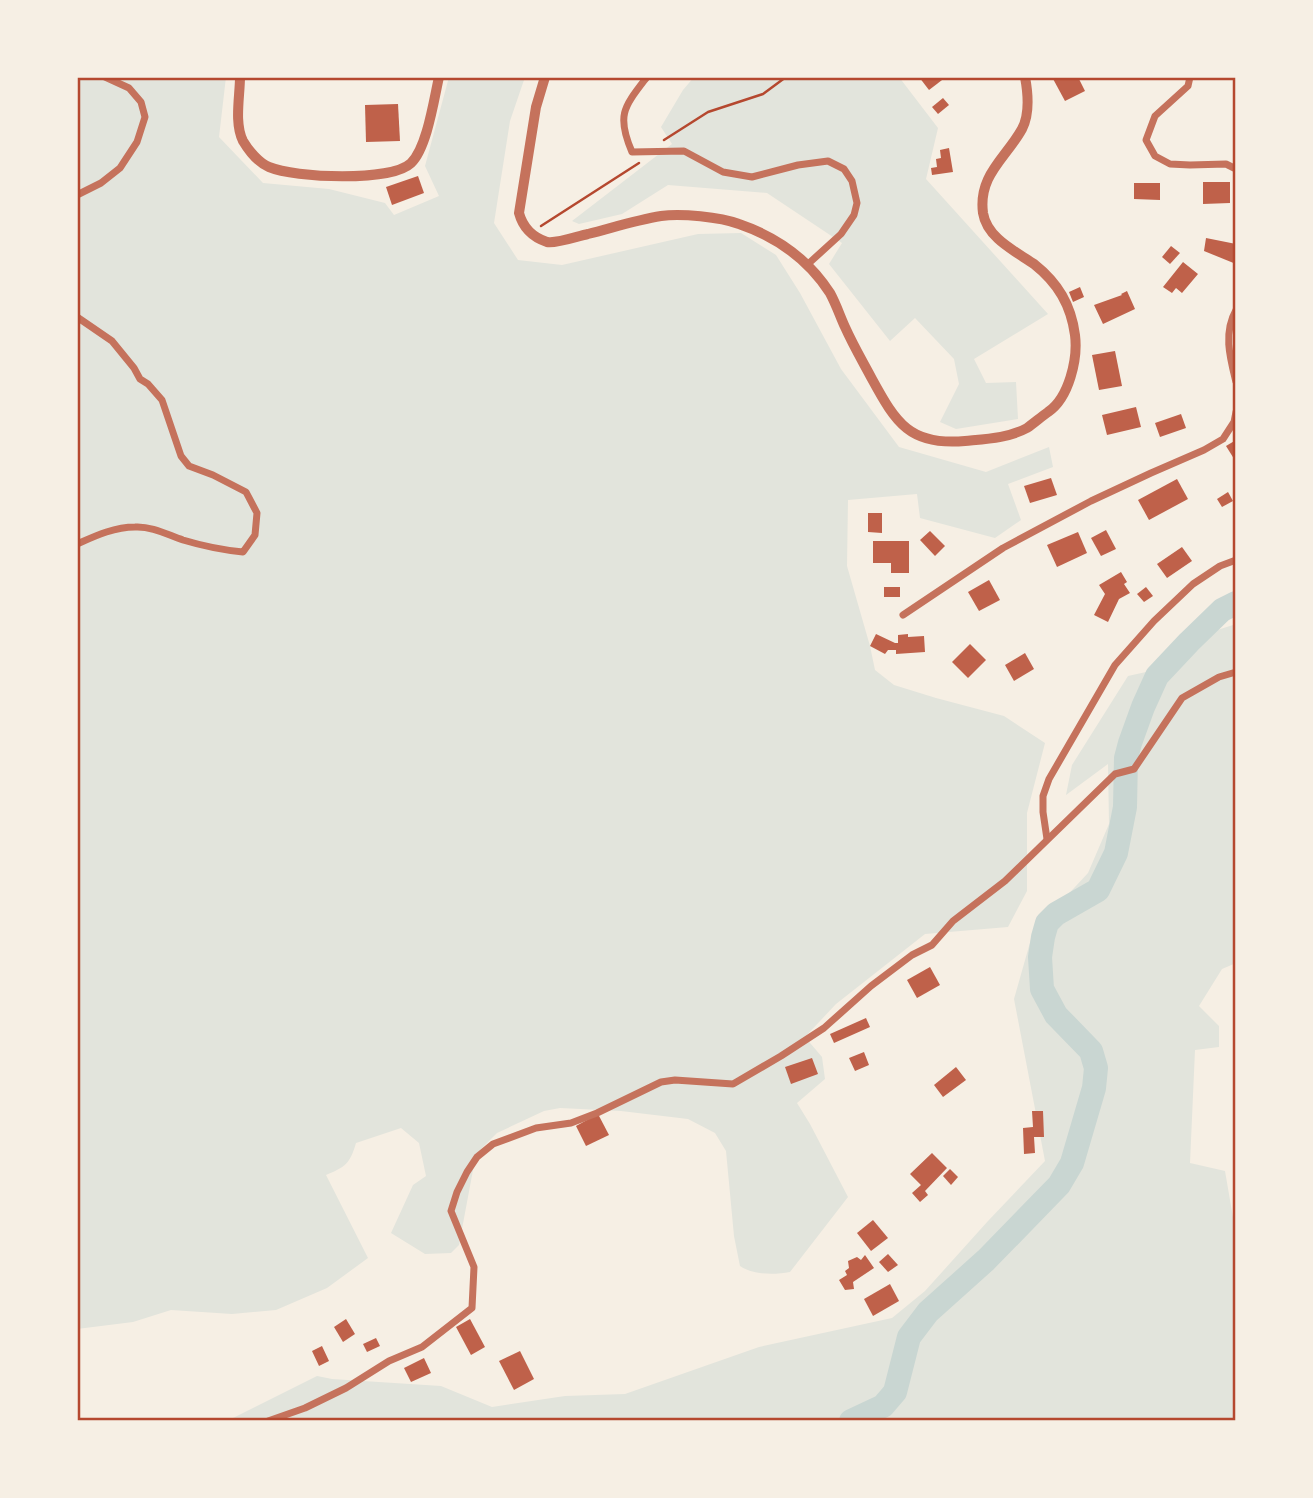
<svg xmlns="http://www.w3.org/2000/svg" width="1313" height="1498" viewBox="0 0 1313 1498" font-family="Jost,sans-serif">
	<style>
		.green { fill: #e2e4dc }
		.lines { fill: none; stroke-linecap: round; stroke-linejoin: round }
		.river { stroke: #c9d6d2; stroke-width: 24 }
		.building { fill: #bf614a }
		.path { stroke: #b5482f; stroke-width: 2.5 }
		.minor { stroke: #c5725c; stroke-width: 7 }
		.tertiary { stroke: #c5725c; stroke-width: 10 }
		.neatline { fill: none; stroke: #b5482f; stroke-width: 2.5 }
	</style>
	<rect width="100%" height="100%" fill="#f6efe4"/>
	<g class="green">
		<path d="M77,77H226L219,137L263,183L329,189L385,203L394,215L439,196L425,166L449,77H525L510,121L494,223L518,260L562,265L698,234L741,233L776,255L800,293L841,369L899,447L986,472L1049,447L1053,467L1008,484L1021,520L995,538L920,518L917,494L848,500L847,566L870,646L875,670L894,685L936,698L1004,716L1045,743L1027,813V891L1008,927L925,934L836,1004L805,1037L822,1057L825,1079L797,1103L810,1124L848,1197L790,1272C774,1275 753,1275 740,1266L734,1236L726,1151L715,1133L688,1119L621,1111L560,1108L544,1111L497,1133L476,1154L459,1245L451,1253L425,1254L391,1233L413,1185L426,1176L419,1143L401,1128L356,1143C350,1164 345,1167 326,1175L368,1258L327,1288L276,1310L232,1314L171,1310L133,1322L77,1329Z"/>
		<polygon points="694,77 899,77 938,128 926,179 1048,314 974,359 986,383 1016,382 1018,419 956,429 940,422 959,384 954,359 915,318 890,341 829,264 842,243 767,193 668,185 622,214 579,224 572,221 672,144 661,127 683,90"/>
		<polygon points="1233,625 1236,627 1236,963 1222,969 1199,1006 1219,1026 1219,1047 1195,1050 1190,1163 1225,1171 1236,1235 1236,1421 227,1421 317,1376 332,1379 441,1386 492,1407 565,1396 625,1394 759,1347 892,1318 925,1291 988,1221 1045,1161 1014,999 1033,932 1088,873 1109,824 1108,764 1066,795 1072,765 1128,676 1173,666 1211,632"/>
	</g>
	<g class="lines">
		<polyline class="river" points="851,1421 883,1406 895,1392 909,1337 928,1312 986,1260 1059,1185 1072,1163 1094,1088 1096,1068 1091,1051 1056,1015 1042,989 1040,957 1043,937 1047,923 1056,914 1098,890 1116,853 1125,807 1126,758 1130,743 1143,707 1157,676 1189,642 1222,610 1236,603"/>
	</g>
	<g class="building">
		<polygon points="919,77 946,77 929,90"/>
		<polygon points="1052,77 1078,77 1085,91 1065,101"/>
		<polygon points="943,98 949,105 938,114 932,107"/>
		<polygon points="398,104 400,141 366,142 365,105"/>
		<polygon points="949,148 953,172 932,175 931,168 937,167 936,159 941,158 940,150"/>
		<polygon points="418,176 424,193 392,205 386,187"/>
		<polygon points="1203,182 1230,182 1230,203 1203,204"/>
		<polygon points="1134,183 1160,183 1160,200 1134,199"/>
		<polygon points="1206,238 1236,244 1236,264 1204,251"/>
		<polygon points="1171,246 1180,253 1170,264 1162,257"/>
		<polygon points="1183,262 1198,274 1182,293 1176,288 1172,293 1163,287"/>
		<polygon points="1080,287 1084,297 1073,302 1069,292"/>
		<polygon points="1127,291 1135,309 1103,324 1094,305 1122,295 1121,294"/>
		<polygon points="1115,351 1122,386 1099,390 1092,355"/>
		<polygon points="1136,407 1141,427 1107,435 1102,415"/>
		<polygon points="1181,414 1186,428 1160,437 1155,423"/>
		<polygon points="1236,440 1236,462 1226,446"/>
		<polygon points="1051,478 1057,495 1030,503 1024,486"/>
		<polygon points="1177,479 1188,499 1149,520 1138,500"/>
		<polygon points="1228,492 1233,501 1222,507 1217,499"/>
		<polygon points="868,513 882,513 882,533 868,532"/>
		<polygon points="1106,530 1116,549 1101,556 1091,538"/>
		<polygon points="930,531 945,546 935,556 920,540"/>
		<polygon points="1078,532 1087,553 1057,567 1047,545"/>
		<polygon points="873,541 909,541 909,573 891,573 891,563 873,563"/>
		<polygon points="1182,547 1192,561 1167,578 1157,564"/>
		<polygon points="1121,572 1127,582 1124,584 1130,593 1119,599 1108,622 1094,615 1105,594 1099,585"/>
		<polygon points="989,580 1000,600 979,611 968,592"/>
		<rect x="884" y="587" width="16" height="10"/>
		<polygon points="1146,587 1153,596 1144,602 1137,594"/>
		<polygon points="876,634 895,643 898,643 898,635 908,634 908,637 924,636 925,652 896,654 896,650 888,650 885,654 870,646"/>
		<polygon points="970,644 986,660 968,678 952,662"/>
		<polygon points="1025,653 1034,669 1014,681 1005,665"/>
		<polygon points="930,967 940,985 917,998 907,980"/>
		<polygon points="866,1018 870,1027 834,1043 830,1034"/>
		<polygon points="864,1052 869,1065 855,1071 849,1058"/>
		<polygon points="812,1058 818,1074 791,1084 785,1067"/>
		<polygon points="956,1067 966,1080 943,1097 934,1085"/>
		<polygon points="1032,1111 1043,1111 1044,1137 1034,1137 1035,1153 1024,1154 1023,1128 1033,1127"/>
		<polygon points="598,1114 609,1135 586,1146 576,1126"/>
		<polygon points="932,1153 947,1168 925,1191 928,1195 920,1202 912,1193 921,1185 910,1174"/>
		<polygon points="950,1169 958,1177 951,1185 943,1176"/>
		<polygon points="873,1220 888,1238 871,1251 857,1233"/>
		<polygon points="888,1254 898,1265 888,1272 879,1262"/>
		<polygon points="865,1255 874,1268 853,1282 854,1289 845,1290 839,1280 847,1275 845,1271 849,1268 848,1261 857,1257 861,1260"/>
		<polygon points="890,1284 899,1301 873,1316 864,1299"/>
		<polygon points="346,1319 355,1334 343,1342 334,1327"/>
		<polygon points="470,1319 485,1347 471,1355 456,1327"/>
		<polygon points="376,1338 380,1346 367,1352 363,1344"/>
		<polygon points="322,1346 329,1361 319,1366 312,1351"/>
		<polygon points="520,1351 534,1379 514,1390 499,1361"/>
		<polygon points="424,1358 431,1373 411,1382 404,1368"/>
	</g>
	<g class="lines">
		<g class="path">
			<polyline points="664,140 708,112 763,94 786,77"/>
			<polyline points="541,226 639,163"/>
		</g>
		<g class="minor">
			<path d="M647,77C624,107 616,115 632,152L684,151L723,172L752,177L798,165L828,161L844,169L852,181L857,203L854,215L841,234L807,265"/>
			<polyline points="1190,77 1188,86 1155,116 1146,140 1155,156 1170,164 1190,165 1226,164 1236,169"/>
			<polyline points="77,195 101,183 120,168 137,142 145,117 141,102 129,88 105,77"/>
			<path d="M1236,310C1223,333 1230,358 1236,382"/>
			<path d="M77,317L112,341L134,368L140,379L148,384L162,400L181,456L189,466L213,475L246,492L257,513L255,535L243,552C222,550 203,546 183,540C168,535 152,526 135,527C114,527 95,536 77,544"/>
			<polyline points="903,615 1003,548 1091,501 1151,473 1204,450 1223,439 1234,422 1236,412"/>
			<polyline points="1047,839 1043,812 1043,796 1049,779 1115,665 1154,621 1193,584 1220,566 1236,560"/>
			<polyline points="268,1421 305,1408 346,1388 389,1361 422,1347 472,1308 474,1267 451,1211 457,1192 467,1172 477,1157 493,1144 536,1128 571,1123 597,1113 661,1082 675,1080 733,1084 781,1056 824,1028 871,986 912,955 932,945 953,921 1005,881 1115,774 1134,769 1182,698 1219,677 1236,672"/>
		</g>
		<g class="tertiary">
			<path d="M240,77C240,96 234,123 243,141C249,151 259,163 269,167C295,178 391,182 411,163C427,148 434,99 439,77"/>
			<path d="M545,77L536,107L519,213C523,228 532,237 547,242C556,244 578,236 588,234C612,228 636,220 661,216C681,213 720,217 739,224C777,237 808,259 830,293C836,304 840,316 845,327C853,345 863,362 872,379C896,423 910,446 965,441C985,439 1009,438 1027,428C1034,423 1041,417 1048,412C1069,398 1078,359 1075,335C1071,305 1058,283 1034,264C1015,251 987,238 983,213C978,175 1006,158 1022,129C1030,114 1028,93 1025,77"/>
		</g>
	</g>
	<rect width="1313" height="1498" fill="none" stroke="#f6efe4" stroke-width="158"/>
	<rect x="79" y="79" width="1155" height="1340" class="neatline"/>
</svg>
